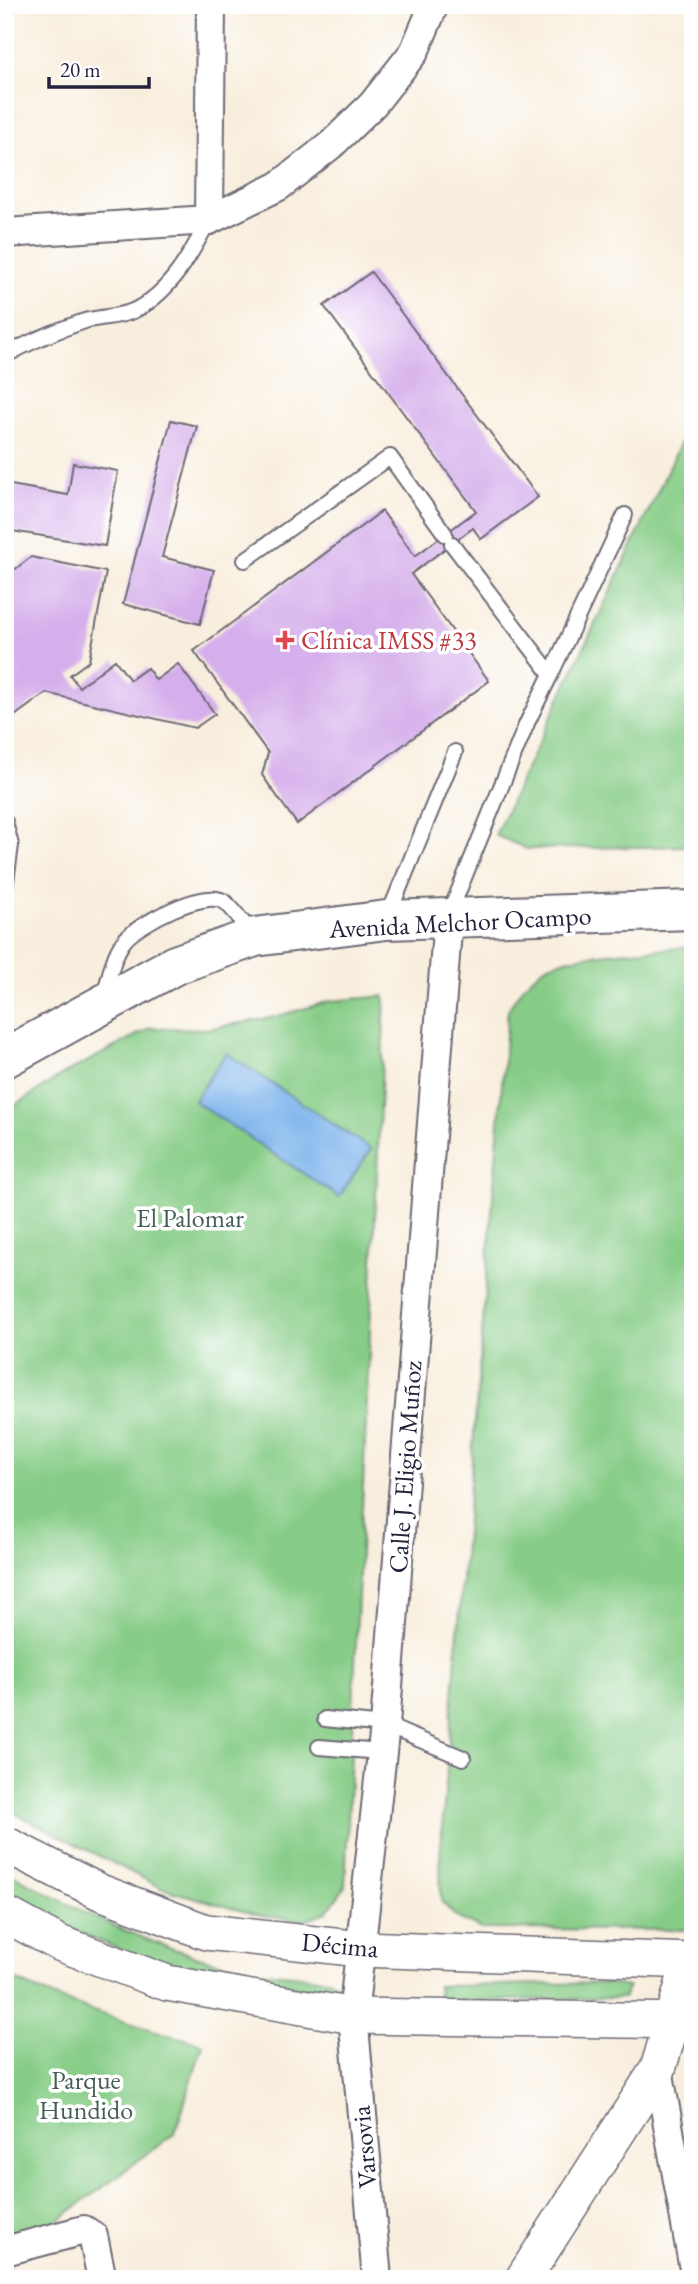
<svg xmlns="http://www.w3.org/2000/svg" width="698" height="2284" viewBox="0 0 698 2284" font-family="'EB Garamond',serif">
	<style>
		.green { fill: #86cc86; stroke: #547760; stroke-width: 2 }
		.water { fill: #7db4ec; stroke: #506b94; stroke-width: 2 }
		.building { fill: #d5afeb }
		.lines { fill: none; stroke-linecap: round; stroke-linejoin: round }
		.service-casing { stroke: #6d6974; stroke-width: 18 }
		.minor-casing { stroke: #6d6974; stroke-width: 32 }
		.tertiary-casing { stroke: #6d6974; stroke-width: 38 }
		.primary-casing { stroke: #6d6974; stroke-width: 42 }
		.service { stroke: #fff; stroke-width: 14 }
		.minor { stroke: #fff; stroke-width: 28 }
		.tertiary { stroke: #fff; stroke-width: 35 }
		.primary { stroke: #fff; stroke-width: 38 }
		.health-dot { fill: #e0444e; stroke: #fff; stroke-width: 2.5 }
		.labels { text-anchor: middle; dominant-baseline: central; stroke-width: 7; stroke-linejoin: round; paint-order: stroke }
		.health-label { font-size: 26px; fill: #be3a42; stroke: #fff; text-anchor: start }
		.street-label { font-size: 26px; fill: #22223b; stroke: #fff }
		.park-label { font-size: 26px; fill: #455e55; stroke: #fff }
	</style>
	<rect width="100%" height="100%" fill="#fff"/>
	<filter id="ink" filterUnits="userSpaceOnUse"><feTurbulence type="fractalNoise" baseFrequency=".0143" numOctaves="2"/><feDisplacementMap in="SourceGraphic" scale="14" xChannelSelector="R" yChannelSelector="G"/><feConvolveMatrix kernelMatrix="1 2 1 2 8 2 1 2 1" color-interpolation-filters="sRGB"/></filter>
	<filter id="wash" filterUnits="userSpaceOnUse"><feTurbulence type="fractalNoise" baseFrequency=".00686" numOctaves="4" result="noise"/><feDisplacementMap in="SourceGraphic" scale="28" xChannelSelector="R" yChannelSelector="G"/><feGaussianBlur stdDeviation="1.57" result="paint"/><feColorMatrix in="noise" values="0 0 0 0 0 0 0 0 0 0 0 0 0 0 0 0 0 1.4 0 .05"/><feComposite in="paint" operator="in"/></filter>
	<g filter="url(#wash)">
		<rect width="100%" height="100%" fill="#f8eedd"/>
		<g class="green">
			<polygon points="693,417 693,846 527,849 495,835"/>
			<path d="M693,947V1930L481,1929L456,1917L441,1901L440,1856L508,1010C517,994 527,980 542,969C566,951 660,950 693,947Z"/>
			<polygon points="385,996 345,1887 327,1912 305,1920 260,1916 164,1889 5,1808 5,1112 62,1075 150,1028 206,1029 275,1017 330,1001"/>
			<path d="M5,1870C77,1911 151,1947 232,1966C263,1973 296,1975 328,1979L339,1986L327,1992C294,1988 259,1986 226,1980C150,1965 72,1933 5,1896Z"/>
			<path d="M5,1975C68,2006 136,2026 203,2044L175,2133L36,2237L5,2247Z"/>
			<polygon points="607,1983 629,1987 623,1998 439,2001 438,1986"/>
		</g>
		<polygon class="water" points="226,1053 371,1149 339,1197 194,1101"/>
		<g id="blocks">
			<g class="building">
				<polygon points="371,272 538,497 481,539 473,528 411,574 489,681 297,824 262,775 268,753 194,651 382,511 415,556 476,511 324,306"/>
				<polygon points="171,420 197,426 162,557 214,570 200,624 123,604"/>
				<polygon points="73,463 118,471 105,546 5,530 5,484 68,495"/>
				<polygon points="31,557 106,572 89,661 70,675 79,687 115,660 130,680 147,668 156,680 178,664 215,714 195,728 46,693 5,723 5,577"/>
			</g>
		</g>
	</g>
	<g filter="url(#ink)">
		<use href="#blocks" fill-opacity="0" stroke="#6d6974" stroke-width="2"/>
		<g class="lines">
			<defs>
				<g id="service">
					<path d="M5,356C30,341 58,330 85,321C100,317 119,317 133,311C170,294 191,254 209,220"/>
					<polyline points="245,560 390,457 445,534"/>
					<polyline points="551,674 625,515"/>
					<polyline points="5,822 11,845 5,889"/>
					<polyline points="388,916 455,752"/>
					<polyline points="448,917 527,723 551,674 452,544"/>
					<path d="M104,997C109,979 112,957 124,941C137,924 205,888 225,902C235,910 244,925 253,935"/>
					<polyline points="325,1719 385,1725 463,1758"/>
					<polyline points="319,1747 381,1752"/>
				</g>
				<g id="minor">
					<polyline points="209,220 211,5"/>
					<polyline points="5,233 209,220 279,186 332,144 373,104 414,52 434,5"/>
					<polyline points="658,2069 693,2264"/>
					<polyline points="5,2251 84,2230 93,2236 102,2279"/>
					<polyline points="377,2279 353,2016 385,1725 448,918"/>
				</g>
				<g id="tertiary">
					<polyline points="5,1844 100,1892 206,1932 361,1949 693,1961"/>
					<polyline points="5,1914 59,1943 167,1983 353,2016 693,2021"/>
					<polyline points="523,2279 658,2069 690,1961"/>
				</g>
				<polyline id="primary" points="5,1058 175,965 255,937 386,920 693,910"/>
			</defs>
			<use href="#service" class="service-casing"/>
			<use href="#minor" class="minor-casing"/>
			<use href="#tertiary" class="tertiary-casing"/>
			<use href="#primary" class="primary-casing"/>
			<use href="#service" class="service"/>
			<use href="#minor" class="minor"/>
			<use href="#tertiary" class="tertiary"/>
			<use href="#primary" class="primary"/>
		</g>
	</g>
	<path class="health-dot" d="M281.5 629.5h7v7h7v7h-7v7h-7v-7h-7v-7h7z"/>
	<g class="labels">
		<g class="health-label">
			<text x="301" y="640">Clínica IMSS #33</text>
		</g>
		<g class="street-label">
			<text transform="translate(460 922) rotate(-3)">Avenida Melchor Ocampo</text>
			<text transform="translate(405 1467) rotate(-86)">Calle J. Eligio Muñoz</text>
			<text transform="translate(340 1945) rotate(5)">Décima</text>
			<text transform="translate(364 2147) rotate(-95)">Varsovia</text>
		</g>
		<g class="park-label">
			<text x="190" y="1218">El Palomar</text>
			<text x="86" y="2080">Parque<tspan x="86" dy="30">Hundido</tspan></text>
		</g>
	</g>
	<rect width="698" height="2284" fill="none" stroke="#fff" stroke-width="28"/>
	<path d="M49 77v10h100v-10" fill="none" stroke="#22223b" stroke-width="3.5"/>
	<text x="60" y="77" font-size="21" fill="#22223b" stroke="#ffffff" stroke-width="5" paint-order="stroke">20 m</text>
</svg>
